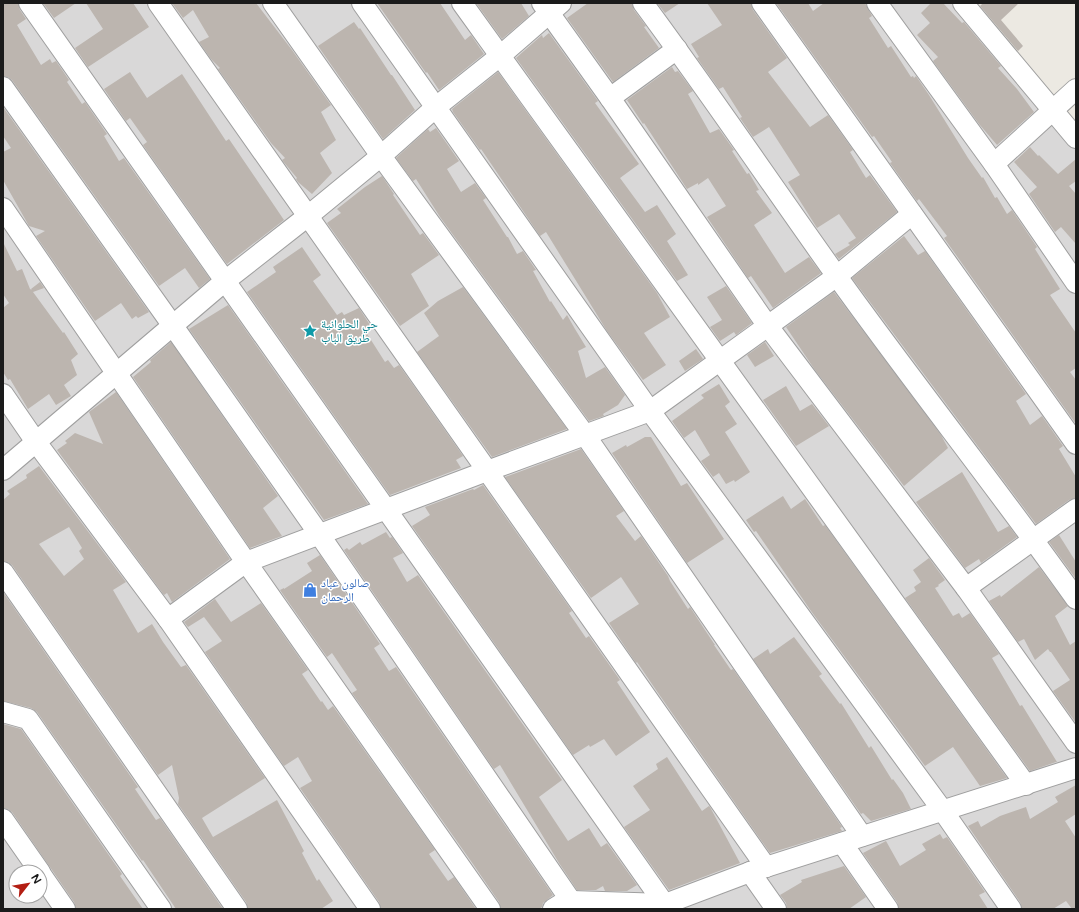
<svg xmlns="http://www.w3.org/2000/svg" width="1079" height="912" viewBox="0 0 1079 912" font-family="'Varela Round','Noto Naskh Arabic',sans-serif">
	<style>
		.residential { fill: #d9d8d8; fill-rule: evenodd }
		.building { fill: #bcb5af; fill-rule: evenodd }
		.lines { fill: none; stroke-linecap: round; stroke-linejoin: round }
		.minor-casing { stroke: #9f9f9f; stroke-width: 22 }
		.minor { stroke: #fff; stroke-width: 20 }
		.labels { text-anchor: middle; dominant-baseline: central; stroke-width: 3; stroke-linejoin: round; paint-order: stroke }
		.culture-label { font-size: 12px; fill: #0d838f; stroke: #fff; text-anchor: start }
		.shop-label { font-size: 12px; fill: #366cbe; stroke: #fff; text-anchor: start }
	</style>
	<rect width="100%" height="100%" fill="#ece9e2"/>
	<path class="residential" d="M3,3H957L1076,140V909H3ZM16,872H40V896H16Z"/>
	<g class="building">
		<polygon points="3,3 18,3 20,10 26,19 17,25 41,65 50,59 52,63 56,61 69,80 67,82 82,104 85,102 107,134 104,136 119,161 124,158 210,279 199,288 185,268 159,286 12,80 8,77 3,76"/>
		<polygon points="43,3 76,3 54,18"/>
		<polygon points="86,3 133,3 149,27 88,67 75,48 103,29"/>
		<polygon points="172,3 256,3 292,50 331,105 321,112 336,140 320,153 332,173 312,194 298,182 296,179 297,178 282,160 285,158 271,143 218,69 220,68 211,59 199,42 209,37 193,10 183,18"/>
		<polygon points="377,3 440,3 465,40 471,35 484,54 439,90 427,72 426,73"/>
		<polygon points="476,3 521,3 529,16 502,39"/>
		<polygon points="588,3 632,3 634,10 646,26 644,27 659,48 613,82 567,18"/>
		<polygon points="657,3 680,3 665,13"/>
		<polygon points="707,3 751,3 753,10 787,58 768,72 810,127 828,115 853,150 850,152 866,178 870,175 897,212 839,259 835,254 850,245 848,243 856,238 839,214 817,228 788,182 800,175 769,127 753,137 740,118 742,117 723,87 719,89 697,58 699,57 691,44 722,25"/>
		<polygon points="776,3 808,3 813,11 824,3 865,3 872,16 869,18 888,48 891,46 911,77 913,76 914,78 916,76 929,95 968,158 982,178 983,177 995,198 997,197 1007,214 1012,210 1037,247 1035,249 1060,289 1050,295 1076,333 1076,368 1070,372 1076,380 1076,424 944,238 947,236 919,199 917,201 890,163 892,162 874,136 872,137"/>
		<polygon points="931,3 943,3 962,23 964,22 1001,66 998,68 1017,89 1034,112 997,145 979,124 933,61 938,57 917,35 930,23 921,13"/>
		<polygon points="983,3 1019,3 1001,20 1023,46 1018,51 980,6"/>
		<polygon points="354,22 359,29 360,28 391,75 392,75 415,110 383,139 318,46"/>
		<polygon points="549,33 598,101 595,103 639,164 620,178 645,212 657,205 676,234 667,241 688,275 677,281 516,58 542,35 543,38"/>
		<polygon points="672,67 675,72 678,71 693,91 688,94 710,133 719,129 734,150 732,151 747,174 749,173 759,190 756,191 772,213 754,225 785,273 809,257 821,273 773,308 751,276 748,278 707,217 726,206 708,178 698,185 698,183 687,189 644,123 643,124 627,100"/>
		<polygon points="130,72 147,98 182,74 226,141 229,139 284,220 227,264 143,145 147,142 130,118 126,121 104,89"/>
		<polygon points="498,72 657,293 670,317 644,333 666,365 643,380 607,331 546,232 540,236 481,149 480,150 453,112 452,109"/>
		<polygon points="3,107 149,312 138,318 136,316 132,319 121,303 95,321 36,236 45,231 29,226 3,180 3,152 11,148 3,136"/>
		<polygon points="436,128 459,161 447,169 461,192 475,183 486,198 483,200 507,237 508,237 517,254 523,251 536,270 533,271 550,302 551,301 563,320 567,315 575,329 586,347 578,351 586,378 605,367 625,395 618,405 603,414 604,416 589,421 440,217 416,179 413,181 396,158 428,129 430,132"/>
		<polygon points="1030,147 1038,156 1039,155 1058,174 1076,159 1076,181 1069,186 1076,194 1076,244 1061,227 1055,232 1029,194 1037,187 1014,162"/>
		<polygon points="382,176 394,194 393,195 420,235 423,233 439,255 411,274 429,306 400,326 327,223 341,213 337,209 365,187"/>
		<polygon points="904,236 918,255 925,251 1026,394 1016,401 1030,425 1042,416 1063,446 1059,449 1076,477 1076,498 1069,500 1036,524 852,278"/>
		<polygon points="3,242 17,271 22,269 30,289 32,290 31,289 40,282 44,288 33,292 63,333 64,332 78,354 71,360 77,375 64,385 71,396 56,405 49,394 28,409 10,379 8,380 3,372 3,308 9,303 3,294"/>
		<polygon points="302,247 321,275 313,281 337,315 342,312 344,315 359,308 370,325 364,329 385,362 388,360 394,368 399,365 463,456 456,460 461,468 390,495 247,292 276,272 273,267"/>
		<polygon points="726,286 752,323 736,335 734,332 720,341 710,327 722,320 707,297"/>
		<polygon points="463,287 567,429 492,457 417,352 439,336 424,313 438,301"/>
		<polygon points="834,292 941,435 948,448 904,486 815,370 786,327"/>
		<polygon points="228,305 368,504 324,520 189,329"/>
		<polygon points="171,342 278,496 263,508 282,536 250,548 133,377 151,362 150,360"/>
		<polygon points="765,342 774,356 755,367 747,355"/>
		<polygon points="696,349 703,359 685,371 679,361"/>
		<polygon points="719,384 730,402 725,406 737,424 725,432 750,472 735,482 734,480 726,484 719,473 713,477 701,461 710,455 695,430 684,438 672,421 704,398 701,395"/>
		<polygon points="786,386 800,411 812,404 829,426 796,446 763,400"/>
		<polygon points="116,392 230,559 172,602 167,593 164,595 57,450 67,443 65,441 75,433 103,444 89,412"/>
		<polygon points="645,437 651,437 681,486 687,483 724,539 687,563 612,453 626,445 627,447"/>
		<polygon points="581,449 624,511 616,516 635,541 641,536 668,576 670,581 688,609 690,607 705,630 715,645 714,645 731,670 733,669 842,827 840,828 842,831 770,853 656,690 637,662 636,663 609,623 639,604 621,577 591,598 505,477"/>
		<path d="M39,466L126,582L113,590L138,633L152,624L163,642L181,667L186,665L265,778L202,818L213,837L277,800L304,851L302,853L317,881L319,879L333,901L321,909H248L246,902L178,804L179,798L172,765L158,775L12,565L8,562L3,561V500L10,494L7,491L27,478L26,475ZM69,527L82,548L79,551L84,559L64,576L39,544Z"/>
		<polygon points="962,472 998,532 1009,526 1017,537 981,563 979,559 965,568 916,502"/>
		<polygon points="483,485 572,611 569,613 586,638 589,636 620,680 617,682 650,732 616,756 604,739 590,747 589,745 573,755 412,526 430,515 425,507 473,489 474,490"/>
		<polygon points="783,496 791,509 805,499 823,526 825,525 1007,778 980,786 953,747 925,766 811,611 756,531 754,532 746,520"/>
		<polygon points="386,532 390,538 392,537 403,553 393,558 407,582 418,575 562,780 539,797 568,841 589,828 601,847 607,843 637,885 627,891 605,891 603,886 596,890 577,890 559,863 500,765 494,769 344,550 347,548 349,550 360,542 362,545"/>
		<polygon points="1059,535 1076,562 1076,579 1049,542"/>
		<polygon points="320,555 380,644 374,648 389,671 396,667 553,895 547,900 543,903 542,907 539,909 501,909 499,902 473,864 352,693 357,690 332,653 327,657 280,590 284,588 284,589 312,571 307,563"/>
		<polygon points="929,558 945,580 938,585 939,586 935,588 953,616 959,613 962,618 970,613 999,654 992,658 1020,706 1022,705 1057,762 1056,762 1030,771 905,598 916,591 914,587 921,582 913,570"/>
		<polygon points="1039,567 1068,606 1055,616 1070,645 1076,641 1076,723 1053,691 1070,680 1051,652 1050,652 1048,649 1035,660 1024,639 1018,642 989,601 1000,595 1001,597"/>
		<polygon points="3,592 138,787 135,789 156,820 160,818 223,909 176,909 143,860 142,861 37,712 31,708 3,701"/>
		<polygon points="215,599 231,622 261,603 308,670 302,674 321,702 322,701 328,710 333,706 435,850 429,854 448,881 454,877 476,909 381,909 379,902 300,788 312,781 298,757 284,766 205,652 222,641 204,617 188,627 184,622"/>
		<polygon points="794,637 822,674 819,676 840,704 841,703 869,748 871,746 892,780 893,779 903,793 911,809 871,821 863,813 861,814 753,659 768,649 770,654"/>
		<polygon points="3,724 21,729 122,874 120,876 143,909 76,909 74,902 12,812 8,809 3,808"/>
		<polygon points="667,757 702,811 709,806 710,807 740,863 669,890 624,827 650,810 633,786 658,769 656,764"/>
		<polygon points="1076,785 1076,814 1065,821 1076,838 1076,909 1072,909 1066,901 1053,909 1022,909 1020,902 968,826 978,821 981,827 1000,816 1026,807 1030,819 1058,802 1055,797"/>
		<polygon points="940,834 943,839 947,837 985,892 979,895 988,909 899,909 897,902 863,853 886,841 900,866 926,850 922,844"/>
		<polygon points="844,866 866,897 849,909 787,909 786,903 780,895 802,882 801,880"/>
	</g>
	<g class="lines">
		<defs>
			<g id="minor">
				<polyline points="29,3 668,909"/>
				<polyline points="158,3 766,867"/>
				<polyline points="273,3 381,156 585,435 862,836"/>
				<polyline points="362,3 650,411 943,811 1011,909"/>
				<polyline points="462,3 1026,785"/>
				<polyline points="542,3 610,98 767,325 966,588 1076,743"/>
				<path d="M643,3C709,92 771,184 836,275C914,384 998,489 1076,599"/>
				<polyline points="762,3 1076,444"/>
				<polyline points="877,3 994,164 1076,283"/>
				<polyline points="963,3 1076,138"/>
				<polyline points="3,87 173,326 319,534 571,901"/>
				<polyline points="610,98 677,49"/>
				<polyline points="994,164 1076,89"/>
				<polyline points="3,208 246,562 490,909"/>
				<polyline points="3,394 36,442 168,619 370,909"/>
				<polyline points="3,470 225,281 308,216 381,156 436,107 500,56 561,3"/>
				<polyline points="3,572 237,909"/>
				<polyline points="966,588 1076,509"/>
				<polyline points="168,619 246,562 487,471 650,411 837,276 912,214"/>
				<polyline points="3,712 28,719 161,909"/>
				<polyline points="3,819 40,872"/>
				<polyline points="842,843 888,909"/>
				<polyline points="750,872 776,909"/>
				<polyline points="40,873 65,909"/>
				<polyline points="553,909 561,904 571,901 665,904 750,872 1076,768"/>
			</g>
		</defs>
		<use href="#minor" class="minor-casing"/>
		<use href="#minor" class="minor"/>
	</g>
	<defs>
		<symbol id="sight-bare" viewBox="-9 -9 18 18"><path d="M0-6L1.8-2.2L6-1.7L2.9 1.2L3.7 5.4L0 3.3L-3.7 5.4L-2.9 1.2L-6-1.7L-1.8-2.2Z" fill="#0f9aa8" stroke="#fff" stroke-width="2.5" paint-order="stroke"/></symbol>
		<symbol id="shop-bare" viewBox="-9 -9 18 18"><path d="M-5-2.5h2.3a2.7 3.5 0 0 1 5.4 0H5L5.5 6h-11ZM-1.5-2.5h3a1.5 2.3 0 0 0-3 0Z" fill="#3f7fe0" stroke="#fff" stroke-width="2.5" paint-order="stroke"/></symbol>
	</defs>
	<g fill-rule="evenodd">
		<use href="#sight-bare" x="300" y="321" width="20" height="20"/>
		<use href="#shop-bare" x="300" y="580" width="20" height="20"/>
	</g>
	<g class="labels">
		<g class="culture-label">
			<text x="321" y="324">حي الحلوانية<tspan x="321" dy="14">طريق الباب</tspan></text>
		</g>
		<g class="shop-label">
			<text x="321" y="583">صالون عباد<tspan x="321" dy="14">الرحمان</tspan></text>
		</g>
	</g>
	<rect width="1079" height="912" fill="none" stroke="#1b1b1b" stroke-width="8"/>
	<g transform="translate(28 884) rotate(59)"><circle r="19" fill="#ffffff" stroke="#a4a4a4"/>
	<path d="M0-3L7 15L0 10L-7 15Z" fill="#b31e13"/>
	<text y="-6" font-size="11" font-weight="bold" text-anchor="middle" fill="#1b1b1b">N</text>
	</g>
</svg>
